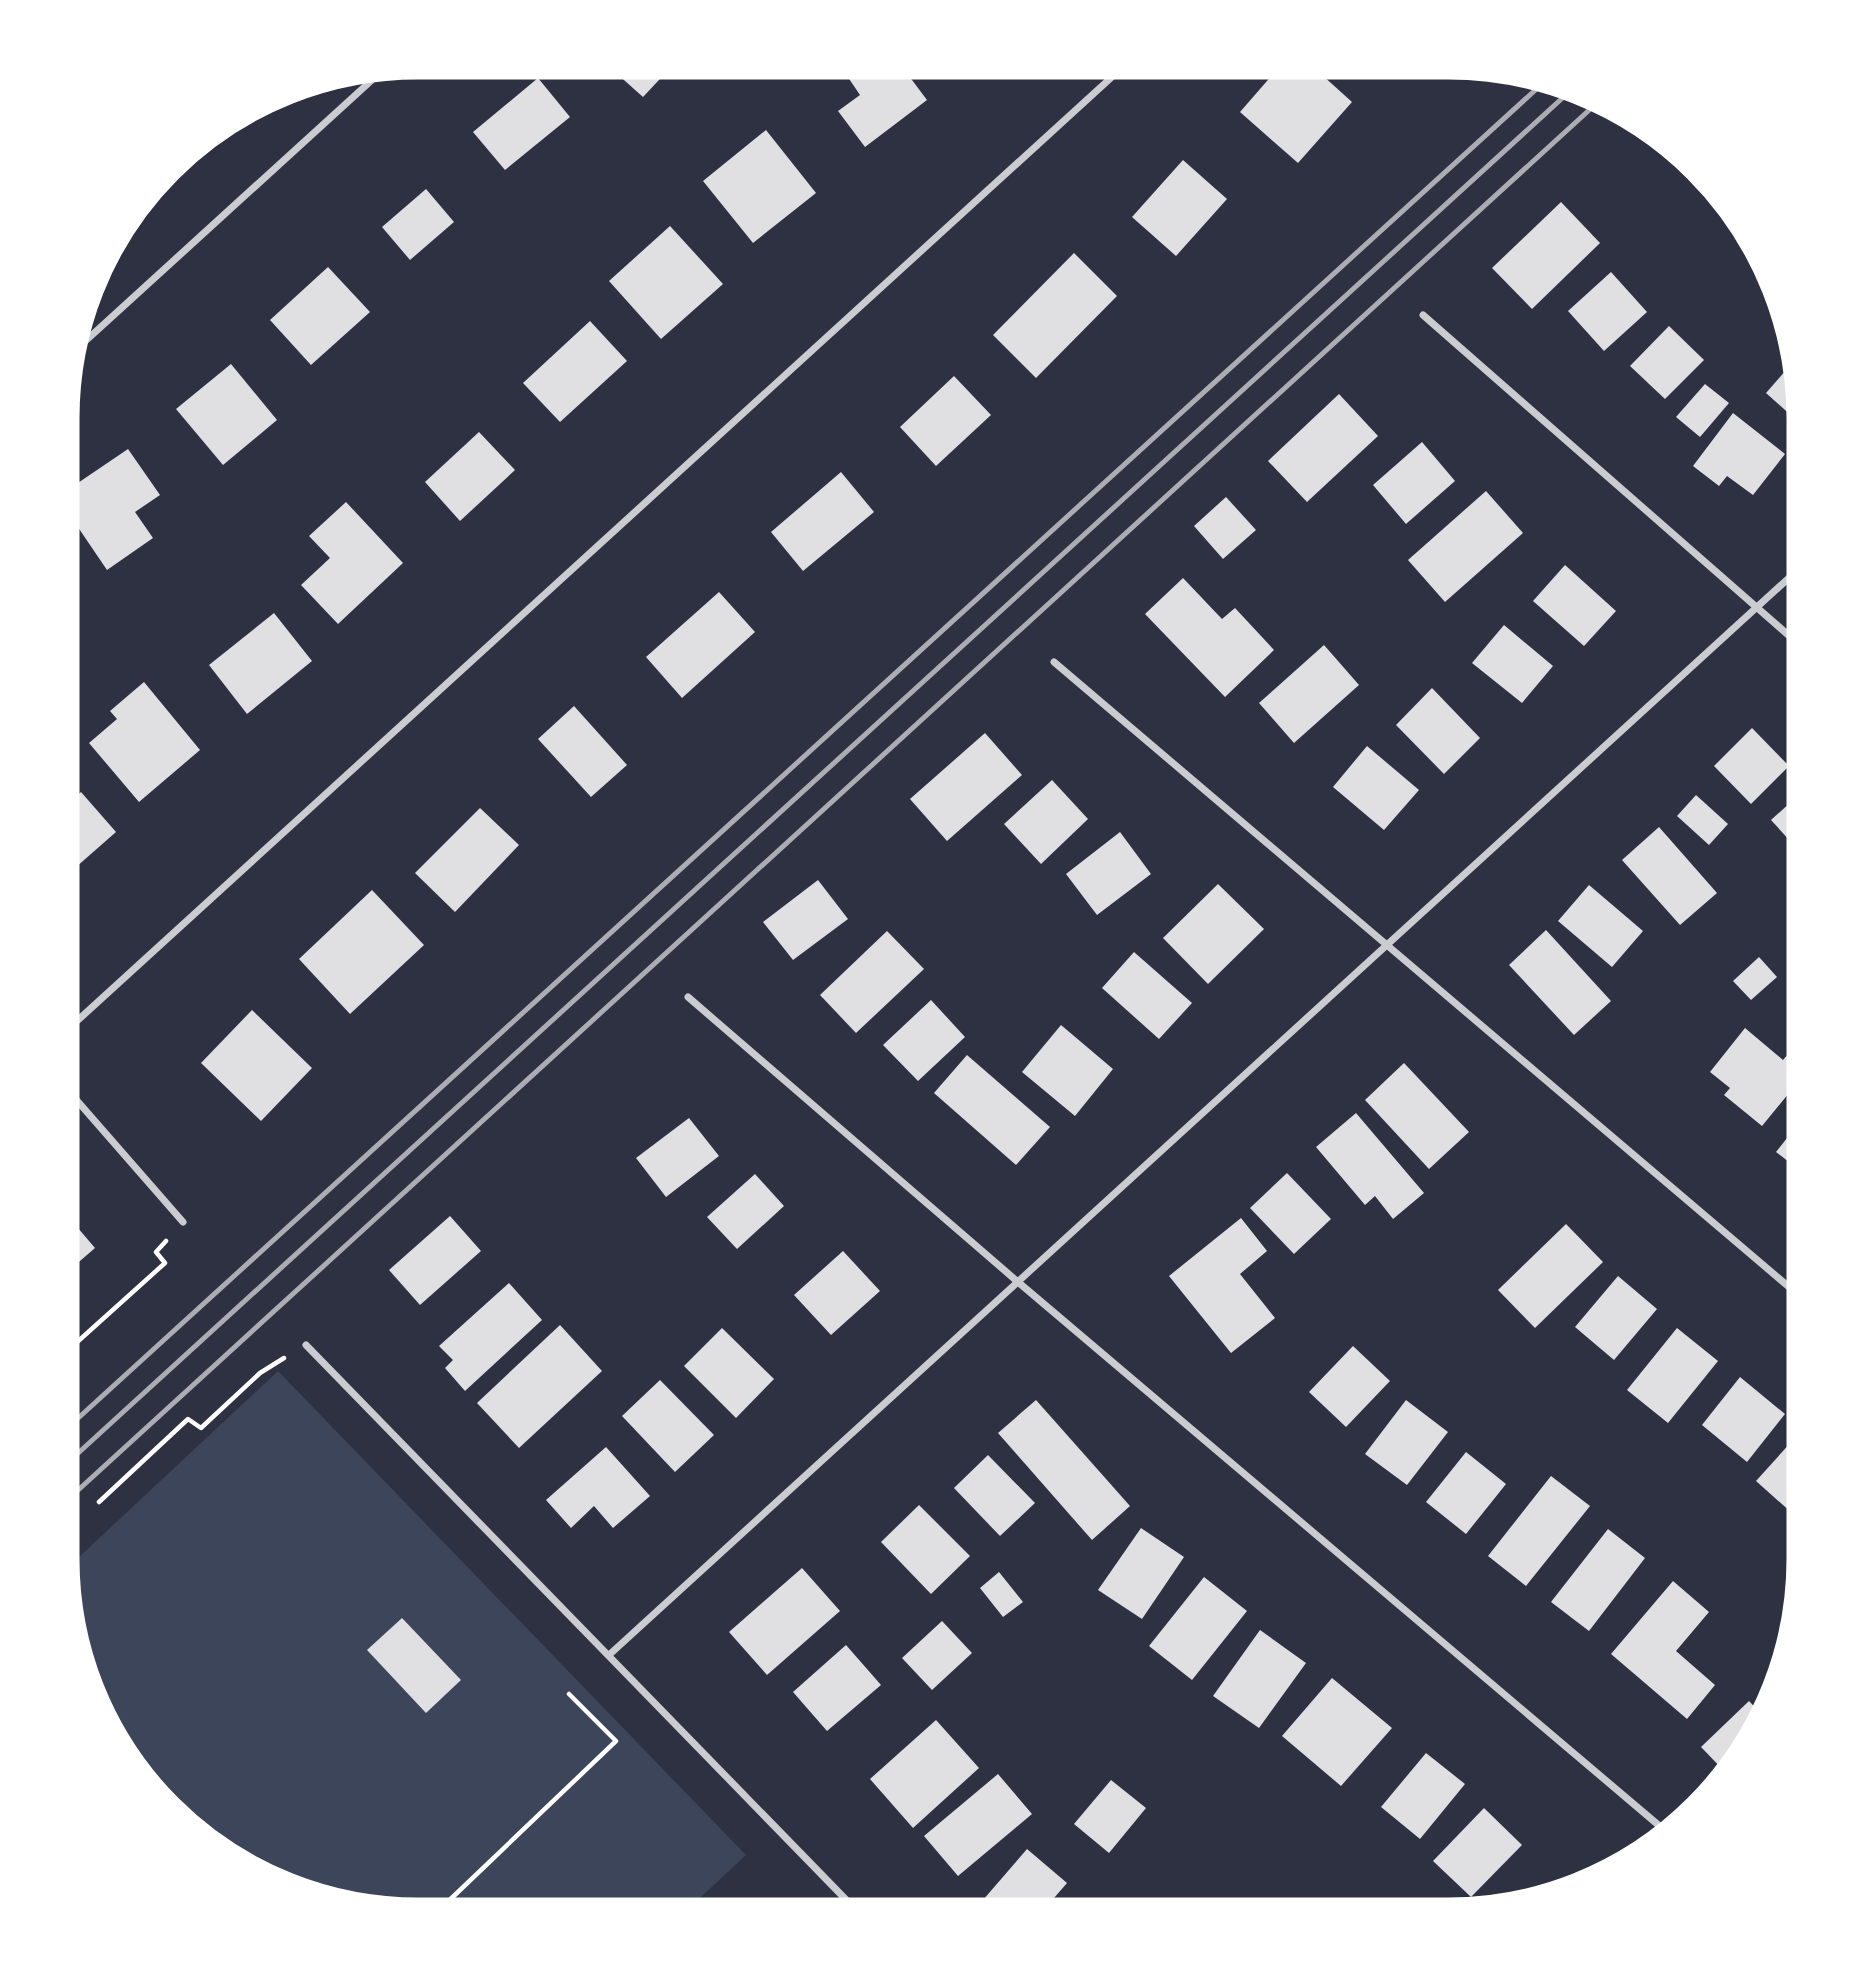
<svg xmlns="http://www.w3.org/2000/svg" width="1866" height="1977" viewBox="0 0 1866 1977" font-family="Merriweather,serif">
	<style>
		.green { fill: #3c4559 }
		.building { fill: #e0e0e3 }
		.lines { fill: none; stroke-linecap: round; stroke-linejoin: round }
		.path { stroke: #fff; stroke-width: 4.5 }
		.minor { stroke: #caccd0; stroke-width: 7 }
		.rail { stroke: #abadb3; stroke-width: 5 }
		.rim { fill: none; stroke: #fff; stroke-width: 9 }
	</style>
	<rect width="100%" height="100%" fill="#2d3142"/>
	<polygon class="green" points="278,1371 746,1855 684,1913 396,1913 326,1902 241,1867 184,1826 123,1756 82,1673 64,1571"/>
	<g class="building">
		<polygon points="606,64 674,64 643,97"/>
		<polygon points="839,64 900,64 927,100 865,147 838,111 860,95"/>
		<polygon points="1281,65 1311,65 1352,102 1298,163 1240,112"/>
		<polygon points="538,78 570,117 505,170 473,132"/>
		<polygon points="766,130 816,193 753,243 703,181"/>
		<polygon points="1661,140 1662,139 1686,157 1681,162"/>
		<polygon points="1183,160 1227,199 1176,256 1132,217"/>
		<polygon points="426,189 454,222 410,260 382,227"/>
		<polygon points="1561,202 1600,243 1532,309 1492,268"/>
		<polygon points="670,226 723,284 661,339 609,281"/>
		<polygon points="1074,253 1117,296 1036,378 993,335"/>
		<polygon points="328,267 370,312 311,365 270,320"/>
		<polygon points="1611,272 1647,312 1604,351 1568,311"/>
		<polygon points="590,321 627,361 560,422 523,383"/>
		<polygon points="1669,326 1704,360 1665,399 1630,366"/>
		<polygon points="1795,360 1802,396 1802,425 1766,393"/>
		<polygon points="231,364 277,420 223,465 176,409"/>
		<polygon points="954,376 991,415 936,466 900,427"/>
		<polygon points="1705,384 1729,403 1700,437 1676,417"/>
		<polygon points="1339,394 1378,436 1307,502 1268,461"/>
		<polygon points="1733,413 1785,454 1753,495 1727,476 1719,486 1693,466"/>
		<polygon points="479,432 515,470 460,521 425,482"/>
		<polygon points="1422,442 1455,481 1406,524 1373,485"/>
		<polygon points="128,449 160,495 135,512 153,538 107,570 69,514 69,489"/>
		<polygon points="841,472 874,512 803,571 771,532"/>
		<polygon points="1486,491 1523,533 1445,602 1408,560"/>
		<polygon points="1226,497 1256,530 1223,559 1194,526"/>
		<polygon points="346,502 403,563 338,624 301,585 330,558 309,536"/>
		<polygon points="1565,565 1616,611 1584,646 1533,601"/>
		<polygon points="1183,578 1222,619 1235,608 1274,650 1225,697 1145,614"/>
		<polygon points="719,592 755,632 682,698 646,657"/>
		<polygon points="274,613 312,661 247,714 209,665"/>
		<polygon points="1504,625 1553,666 1522,703 1472,663"/>
		<polygon points="1324,645 1359,685 1294,743 1259,703"/>
		<polygon points="144,682 200,750 139,802 89,743 117,719 110,711"/>
		<polygon points="1432,688 1480,738 1444,774 1396,725"/>
		<polygon points="574,706 627,765 591,797 538,739"/>
		<polygon points="1752,728 1789,766 1751,804 1714,766"/>
		<polygon points="985,733 1022,775 947,841 910,799"/>
		<polygon points="1367,746 1419,790 1384,830 1333,787"/>
		<polygon points="1052,780 1088,819 1041,864 1004,824"/>
		<polygon points="81,792 116,832 67,875 68,804"/>
		<polygon points="1802,792 1802,854 1771,820"/>
		<polygon points="1696,795 1728,824 1709,845 1677,816"/>
		<polygon points="480,808 519,845 455,912 415,873"/>
		<polygon points="1659,827 1717,893 1680,925 1622,860"/>
		<polygon points="1120,832 1151,874 1097,915 1066,874"/>
		<polygon points="818,880 848,919 793,960 763,922"/>
		<polygon points="1218,884 1264,929 1208,984 1163,938"/>
		<polygon points="1589,885 1643,931 1612,967 1558,921"/>
		<polygon points="372,890 424,945 350,1014 299,959"/>
		<polygon points="1546,930 1611,1001 1574,1035 1509,965"/>
		<polygon points="887,931 924,969 856,1033 820,995"/>
		<polygon points="1134,952 1192,1003 1159,1039 1102,988"/>
		<polygon points="1759,957 1777,977 1751,1000 1733,981"/>
		<polygon points="931,1000 965,1037 918,1081 883,1045"/>
		<polygon points="252,1010 312,1068 261,1121 201,1063"/>
		<polygon points="1061,1025 1113,1069 1075,1116 1022,1072"/>
		<polygon points="1745,1028 1783,1060 1795,1046 1802,1052 1802,1077 1762,1126 1724,1095 1730,1088 1710,1072"/>
		<polygon points="967,1055 1050,1127 1016,1165 934,1093"/>
		<polygon points="1404,1063 1469,1132 1429,1169 1365,1100"/>
		<polygon points="1356,1113 1424,1193 1393,1219 1375,1196 1365,1205 1316,1147"/>
		<polygon points="689,1118 719,1156 666,1197 636,1158"/>
		<polygon points="1802,1119 1802,1172 1776,1152"/>
		<polygon points="1287,1173 1331,1219 1294,1254 1250,1208"/>
		<polygon points="755,1174 784,1206 737,1249 707,1217"/>
		<polygon points="66,1214 95,1248 65,1274"/>
		<polygon points="450,1216 481,1251 420,1305 389,1270"/>
		<polygon points="1241,1218 1267,1251 1240,1274 1275,1318 1231,1353 1169,1276"/>
		<polygon points="1566,1224 1603,1262 1535,1328 1498,1290"/>
		<polygon points="843,1251 880,1291 831,1335 794,1295"/>
		<polygon points="1618,1276 1657,1309 1614,1360 1575,1327"/>
		<polygon points="509,1283 542,1320 465,1391 445,1368 453,1360 439,1346"/>
		<polygon points="560,1325 602,1371 519,1448 477,1403"/>
		<polygon points="722,1328 774,1379 736,1418 684,1366"/>
		<polygon points="1677,1328 1718,1361 1668,1423 1627,1390"/>
		<polygon points="1353,1346 1390,1381 1346,1427 1309,1392"/>
		<polygon points="1740,1377 1785,1414 1747,1462 1702,1425"/>
		<polygon points="660,1380 714,1435 675,1472 622,1416"/>
		<polygon points="1036,1400 1130,1506 1092,1540 998,1433"/>
		<polygon points="1406,1400 1448,1432 1407,1485 1365,1454"/>
		<polygon points="1802,1430 1802,1503 1793,1514 1756,1481"/>
		<polygon points="606,1447 650,1496 613,1528 594,1506 571,1528 546,1500"/>
		<polygon points="1466,1452 1506,1484 1466,1534 1426,1502"/>
		<polygon points="988,1455 1035,1503 1000,1536 954,1488"/>
		<polygon points="1551,1476 1590,1506 1526,1586 1488,1556"/>
		<polygon points="919,1505 970,1556 931,1594 881,1542"/>
		<polygon points="1141,1528 1184,1557 1142,1619 1098,1590"/>
		<polygon points="1608,1529 1645,1558 1589,1631 1551,1602"/>
		<polygon points="802,1568 840,1611 767,1675 729,1632"/>
		<polygon points="999,1572 1023,1602 1003,1617 980,1588"/>
		<polygon points="1204,1577 1247,1611 1192,1680 1149,1646"/>
		<polygon points="1673,1581 1709,1612 1676,1651 1715,1685 1687,1719 1611,1654"/>
		<polygon points="402,1618 461,1680 426,1713 367,1650"/>
		<polygon points="942,1621 972,1653 932,1690 902,1658"/>
		<polygon points="1260,1630 1306,1663 1259,1728 1213,1696"/>
		<polygon points="846,1645 881,1685 827,1731 793,1692"/>
		<polygon points="1332,1678 1392,1728 1341,1786 1282,1736"/>
		<polygon points="1749,1701 1764,1717 1756,1736 1728,1775 1701,1747"/>
		<polygon points="936,1720 979,1768 913,1828 870,1779"/>
		<polygon points="1426,1753 1465,1784 1420,1839 1381,1807"/>
		<polygon points="998,1774 1032,1814 958,1876 924,1836"/>
		<polygon points="1111,1780 1146,1808 1109,1853 1074,1824"/>
		<polygon points="1484,1808 1522,1845 1471,1897 1433,1861"/>
		<polygon points="1027,1849 1067,1883 1041,1913 998,1913 983,1900"/>
		<polygon points="1106,1898 1122,1913 1092,1913"/>
	</g>
	<g class="lines">
		<g class="path">
			<polyline points="65,1353 165,1263 156,1252 166,1241"/>
			<polyline points="99,1502 188,1419 201,1428 260,1373 284,1358"/>
			<polyline points="436,1913 616,1741 569,1694"/>
		</g>
		<g class="minor">
			<polyline points="1423,315 1802,647"/>
			<polyline points="70,355 384,69"/>
			<polyline points="1054,662 1802,1298"/>
			<polyline points="688,997 1018,1282 1669,1834"/>
			<polyline points="66,1031 1125,65"/>
			<polyline points="66,1088 183,1222"/>
			<polyline points="306,1345 859,1913"/>
			<polyline points="609,1655 1802,566"/>
		</g>
		<g class="rail">
			<polyline points="64,1431 1543,83"/>
			<polyline points="64,1466 1569,92"/>
			<polyline points="64,1503 1598,102"/>
		</g>
	</g>
	<path d="M0 0H1866V1977H0ZM418 75H1448A343 343 0 0 1 1791 418V1559A343 343 0 0 1 1448 1902H418A343 343 0 0 1 75 1559V418A343 343 0 0 1 418 75Z" fill="#fff" fill-rule="evenodd"/>
	<path class="rim" d="M418 75H1448A343 343 0 0 1 1791 418V1559A343 343 0 0 1 1448 1902H418A343 343 0 0 1 75 1559V418A343 343 0 0 1 418 75Z"/>
</svg>
